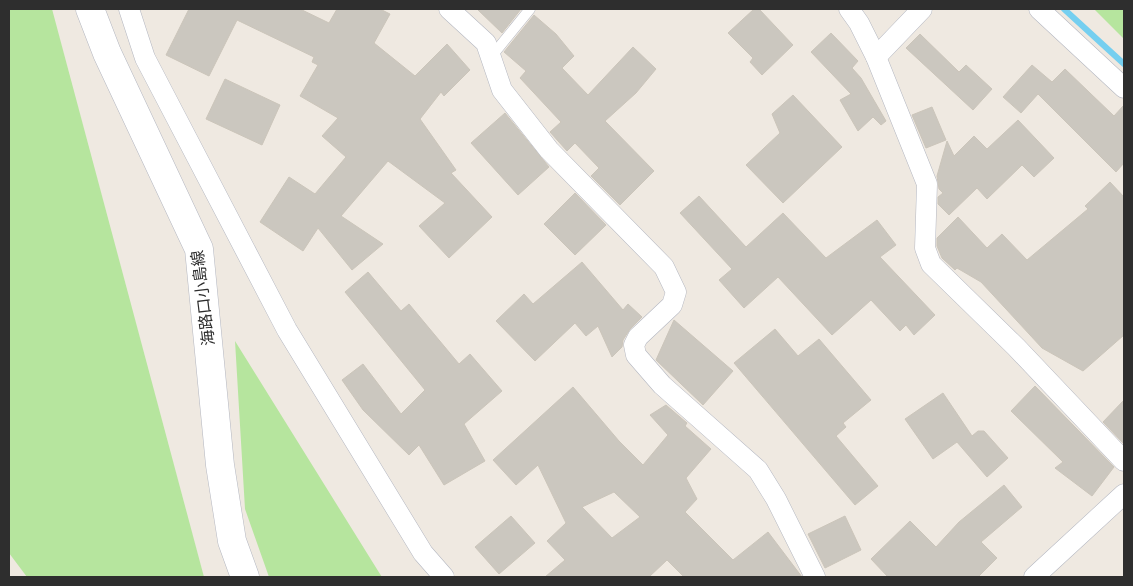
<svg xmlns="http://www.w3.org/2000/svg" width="1133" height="586" viewBox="0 0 1133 586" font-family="Raleway,'Noto Sans JP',sans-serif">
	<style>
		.green { fill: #b6e59e }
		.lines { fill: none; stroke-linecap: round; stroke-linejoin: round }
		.stream { stroke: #75cff0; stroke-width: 6 }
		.building { fill: #cbc7bf; stroke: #cbc5ba; fill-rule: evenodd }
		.service-casing { stroke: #b4b7c1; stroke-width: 11 }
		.minor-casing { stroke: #b4b7c1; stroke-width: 21 }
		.secondary-casing { stroke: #b4b7c1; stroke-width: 29 }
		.service { stroke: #fff; stroke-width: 10 }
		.minor { stroke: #fff; stroke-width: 20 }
		.secondary { stroke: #fff; stroke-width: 28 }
		.labels { text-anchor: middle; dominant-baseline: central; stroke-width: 4; stroke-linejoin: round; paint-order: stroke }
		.street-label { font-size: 16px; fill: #2e2e2e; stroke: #fff }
	</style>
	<rect width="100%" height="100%" fill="#efe9e1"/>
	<g class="green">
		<polygon points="9,9 52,9 204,577 27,577 9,553"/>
		<polygon points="1094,9 1124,9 1124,39"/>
		<polygon points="235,341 380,574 382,577 269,577 245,509"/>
	</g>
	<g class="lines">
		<polyline class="stream" points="1064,9 1124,64"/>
	</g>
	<g class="building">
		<polygon points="189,9 300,9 329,23 337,9 380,9 390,14 374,43 415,76 447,44 470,70 444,96 441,92 420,119 456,170 451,173 492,217 449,258 419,226 445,203 388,161 341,216 383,244 352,270 318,228 303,251 260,222 289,177 315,194 346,157 322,136 338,118 300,96 318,65 312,62 314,57 237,20 209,76 166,55"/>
		<polygon points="477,9 521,9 502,33"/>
		<polygon points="754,9 759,9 793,45 762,75 750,62 753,58 728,33"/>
		<polygon points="534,15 556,34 574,56 562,68 588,95 633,47 656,69 636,93 605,121 654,171 620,205 591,176 599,168 575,143 567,151 550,132 561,122 520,78 526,71 504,52"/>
		<polygon points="831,33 858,61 852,68 861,78 886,121 881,125 873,117 858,131 840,100 851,94 811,52"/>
		<polygon points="920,34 959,72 966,65 992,89 973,110 906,48"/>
		<polygon points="1032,65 1052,82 1065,69 1114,116 1124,105 1124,163 1116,172 1038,94 1021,113 1003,97"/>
		<polygon points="225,79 280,105 262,145 206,119"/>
		<polygon points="793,95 842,147 783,203 746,165 780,133 772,114"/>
		<polygon points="932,107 946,140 926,148 912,115"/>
		<polygon points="505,113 549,167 518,195 471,143"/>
		<polygon points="1018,120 1054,158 1034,177 1022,165 987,199 977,188 949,215 938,204 938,197 943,193 939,189 937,176 947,141 954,156 974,136 987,149"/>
		<polygon points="1110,182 1124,197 1124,335 1083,371 1042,348 981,282 957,268 955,270 942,258 937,246 937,238 958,217 987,248 1002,234 1027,260 1088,209 1085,206"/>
		<polygon points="575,193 606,225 575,255 544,224"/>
		<polygon points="699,196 746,247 783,213 826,258 877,220 896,245 880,257 935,315 914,335 906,325 900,331 871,300 832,335 778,277 744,308 719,280 732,269 680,213"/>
		<polygon points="582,262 623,310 628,304 642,317 630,329 623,340 622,347 612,357 598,326 586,336 575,323 535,361 496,321 524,294 533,304"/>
		<polygon points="368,272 401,311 409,304 459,364 470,354 502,391 464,424 485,461 444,485 419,445 409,455 363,410 342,380 363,364 401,414 425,390 345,292"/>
		<polygon points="674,320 733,371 703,405 656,360"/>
		<polygon points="775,329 798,356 819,339 871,400 843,423 846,427 836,436 878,486 855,505 734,363"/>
		<polygon points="1035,386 1114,467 1092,496 1055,468 1063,462 1011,411"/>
		<path d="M573,387L619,441L643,465L668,435L650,415L666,405L687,423L685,426L711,449L686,478L697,499L685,512L733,560L768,532L802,577H684L667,560L649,577H545L565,560L547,541L566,523L538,465L516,485L493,460ZM614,492L640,517L612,538L582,507Z"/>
		<polygon points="943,393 972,436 978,431 984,431 1008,458 987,477 957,442 933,459 905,419"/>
		<polygon points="1124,400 1124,444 1103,422"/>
		<polygon points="1004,485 1022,507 981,542 997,558 978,577 888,577 871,559 910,521 936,547 959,522"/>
		<polygon points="511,516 535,543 499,574 475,547"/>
		<polygon points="845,516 861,550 825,568 808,534"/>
	</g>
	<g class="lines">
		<defs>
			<polyline id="service" points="491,57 530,9"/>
			<g id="minor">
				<polyline points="129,9 145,58 287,330 423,553 444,577"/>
				<polyline points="449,9 486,43 502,90 549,150 664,267 676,292 672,305 638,337 634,345 636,355 662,385 758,470 776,499 815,577"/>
				<polyline points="849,9 859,23 876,57 927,184 925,248 931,264 1016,347 1124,461"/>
				<polyline points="1039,9 1124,88"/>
				<polyline points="876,57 922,9"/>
				<polyline points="1034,577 1124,494"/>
			</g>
			<polyline id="secondary" points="90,9 107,53 199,249 220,465 232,541 245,577"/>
		</defs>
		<use href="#service" class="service-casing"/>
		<use href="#minor" class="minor-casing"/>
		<use href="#secondary" class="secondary-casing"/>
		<use href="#service" class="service"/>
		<use href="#minor" class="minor"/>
		<use href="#secondary" class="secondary"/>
	</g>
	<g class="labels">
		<g class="street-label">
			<text transform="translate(203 298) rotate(-97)">海路口小島線</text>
		</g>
	</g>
	<rect width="1133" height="586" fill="none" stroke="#2e2e2e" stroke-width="20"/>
</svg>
